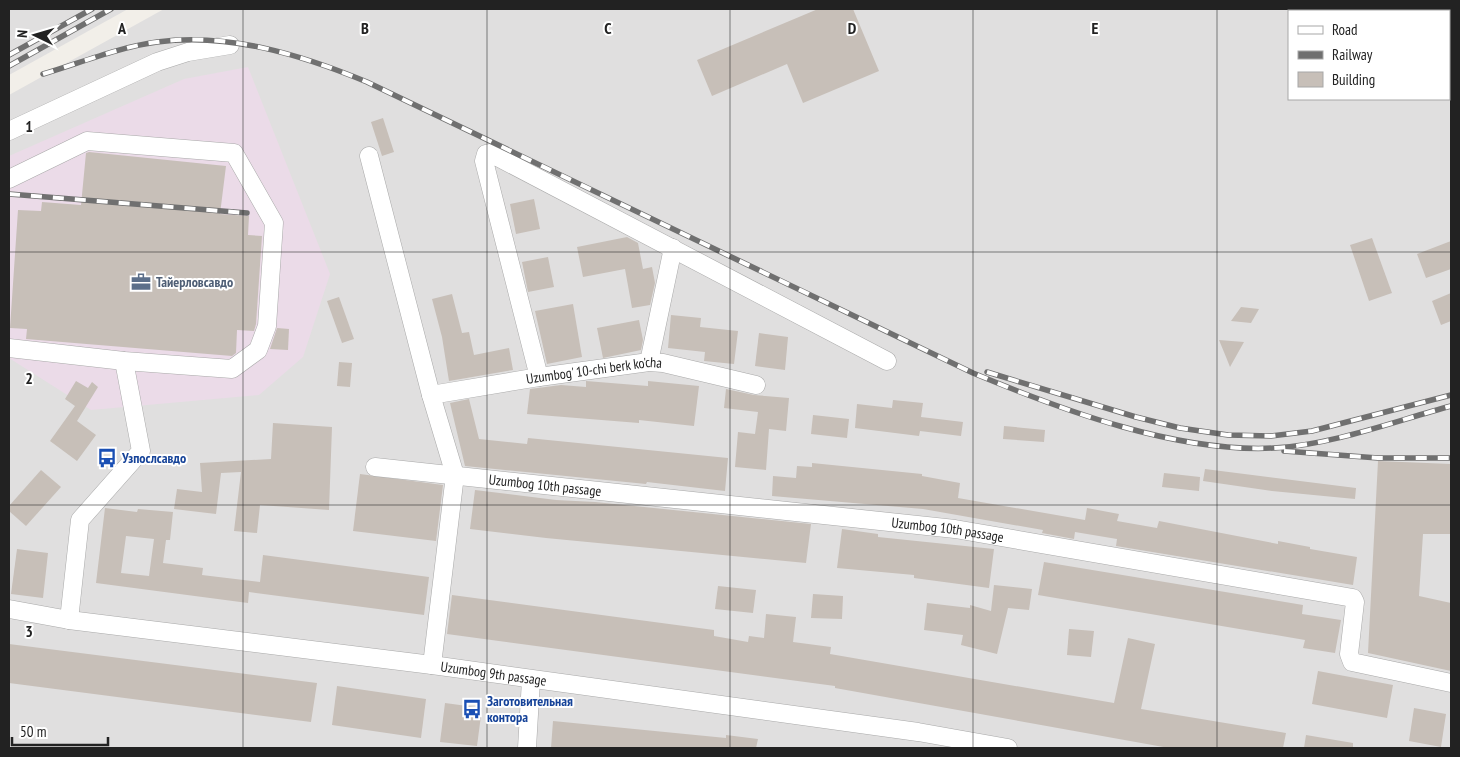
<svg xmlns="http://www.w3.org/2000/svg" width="1460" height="757" viewBox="0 0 1460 757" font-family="'PT Sans Narrow',sans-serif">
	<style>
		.residential { fill: #e0dfdf; fill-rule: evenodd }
		.industrial { fill: #ebdbe8 }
		.building { fill: #c7bfb8; fill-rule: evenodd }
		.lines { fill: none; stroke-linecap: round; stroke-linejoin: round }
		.minor-casing { stroke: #a9a9a9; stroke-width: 19 }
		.minor { stroke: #fff; stroke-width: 18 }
		.rail-casing { stroke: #707070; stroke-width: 5.5 }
		.rail { stroke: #fff; stroke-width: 4; stroke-dasharray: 11; stroke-linecap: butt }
		.grid { fill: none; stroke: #222; stroke-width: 1; stroke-opacity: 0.55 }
		.labels { text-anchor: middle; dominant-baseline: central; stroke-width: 4; stroke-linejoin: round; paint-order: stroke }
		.service-label { font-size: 14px; font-weight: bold; fill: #4e5e75; stroke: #fff; text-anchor: start }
		.street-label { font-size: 14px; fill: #222; stroke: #fff }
		.transit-label { font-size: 14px; font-weight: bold; fill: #164399; stroke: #fff; text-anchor: start }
		.grid-label { font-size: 16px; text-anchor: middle; font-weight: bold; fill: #222; stroke: #fff; stroke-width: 4; stroke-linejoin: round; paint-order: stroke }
	</style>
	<rect width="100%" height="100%" fill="#f2efe9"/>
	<g class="residential">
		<polygon points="9,9 128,9 9,75"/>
		<path d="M164,9H1451V748H9V95ZM1289,11H1449V99H1289Z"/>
	</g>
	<polygon class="industrial" points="248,67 330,274 303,357 259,395 91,410 9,358 9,156 184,79"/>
	<g class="building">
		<polygon points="818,9 853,9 879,71 803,103 787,64 712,96 697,60"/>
		<polygon points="383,118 394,152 382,156 371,122"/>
		<polygon points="89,152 226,166 220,214 249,216 248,235 262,236 256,324 254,331 237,330 236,353 232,356 26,339 27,329 10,328 18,210 41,211 42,202 81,205 86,153"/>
		<polygon points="534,199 540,229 516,234 510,204"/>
		<polygon points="627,237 638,243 643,269 652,267 655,283 650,305 632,308 625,269 583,277 577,247"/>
		<polygon points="1372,238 1392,293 1369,301 1350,245"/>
		<polygon points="1451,241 1451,269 1426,278 1417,254"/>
		<polygon points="548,257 554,287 528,292 522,262"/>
		<polygon points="1451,293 1451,321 1441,325 1432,301"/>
		<polygon points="452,294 462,333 469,332 474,355 509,348 513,370 449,381 442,337 432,299"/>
		<polygon points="339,297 354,339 342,343 327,301"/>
		<polygon points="573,304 582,357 547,364 535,311"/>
		<polygon points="1241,307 1259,309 1251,323 1231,321"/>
		<polygon points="671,315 701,318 700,327 738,331 734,364 704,361 705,352 668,348"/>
		<polygon points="639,320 643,340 641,350 603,358 597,328"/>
		<polygon points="277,328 289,329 288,350 270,349"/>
		<polygon points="759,333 788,337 785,370 755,366"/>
		<polygon points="1219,340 1244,342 1230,367 1226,357"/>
		<polygon points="339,362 352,363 350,387 337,386"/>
		<polygon points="76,381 88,388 92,382 98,387 77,421 96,435 77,461 50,441 75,406 65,399"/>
		<polygon points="586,381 648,386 648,381 699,386 694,426 639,420 639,423 527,414 530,389 561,385 586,387"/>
		<polygon points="726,389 754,395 789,398 786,431 769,429 766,470 735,467 738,432 755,434 758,412 724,408"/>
		<polygon points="469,399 479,439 527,444 528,438 728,458 725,491 647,482 646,484 465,466 450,403"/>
		<polygon points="893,400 923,403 921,417 963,422 961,436 920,431 919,436 855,428 857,404 892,408"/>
		<polygon points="813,415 849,419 847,438 811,434"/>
		<polygon points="273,423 332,427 329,510 260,505 257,533 234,531 241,472 221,473 216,514 174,509 177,489 202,492 200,463 271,459"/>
		<polygon points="1004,426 1045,430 1044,442 1003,439"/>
		<polygon points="1378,461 1451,464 1451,534 1423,534 1419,596 1451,603 1451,671 1368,653"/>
		<polygon points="812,463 922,474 922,476 960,483 958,498 1085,520 1087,508 1119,514 1117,521 1157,528 1159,521 1278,544 1278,541 1310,547 1310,549 1357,557 1353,585 1116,546 1117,539 1075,532 1074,539 1042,533 1043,530 923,509 772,496 773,476 796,478 797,466 812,467"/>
		<polygon points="1205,469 1356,488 1355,499 1272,491 1203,481"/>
		<polygon points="41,470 61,487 26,526 9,511 9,506"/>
		<polygon points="1164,473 1200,477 1199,491 1162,487"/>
		<polygon points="360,474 443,485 436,541 353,531"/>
		<polygon points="475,490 556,500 595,502 811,524 806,563 546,538 470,529"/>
		<path d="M105,508L137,512L138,509L173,512L170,540H166L163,563L203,568L202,575L260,582L263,555L429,577L424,615L249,592L248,603L96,583ZM126,536L154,539L149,576L121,573Z"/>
		<polygon points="842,529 878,534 878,537 994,549 989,588 914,578 914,575 837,568"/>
		<polygon points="17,549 48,553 43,598 11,594"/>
		<polygon points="1044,562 1303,605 1302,614 1341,620 1335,653 1303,648 1305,640 1038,595"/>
		<polygon points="994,585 1032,589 1029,610 1008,608 997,654 961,645 963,635 924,630 927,603 970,608 970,605 991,611"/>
		<polygon points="718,586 756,590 753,613 715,609"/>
		<polygon points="813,594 843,596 842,619 811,618"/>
		<polygon points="452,595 714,630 714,636 748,642 749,636 764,638 766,614 796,617 793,642 831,647 830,654 1114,703 1128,638 1155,644 1141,709 1286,733 1283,748 1169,748 835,688 835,686 447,634"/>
		<polygon points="1069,629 1094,631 1091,657 1067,655"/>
		<polygon points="9,644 317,683 311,722 9,683"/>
		<polygon points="1318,671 1393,685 1387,718 1312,704"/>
		<polygon points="337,686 426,699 421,738 332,725"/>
		<polygon points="445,703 482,708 477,746 440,742"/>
		<polygon points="1414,708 1446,714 1441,747 1409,741"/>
		<polygon points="553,721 726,738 726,735 758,739 756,748 551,748"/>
		<polygon points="1306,735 1353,743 1353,748 1304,748"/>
	</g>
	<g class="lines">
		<defs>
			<g id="minor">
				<polyline points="9,131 157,62 188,52 230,45"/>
				<polyline points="369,156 431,395 455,475 432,665"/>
				<polyline points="9,179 87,141 234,153 274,223 267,326 258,350 232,369 124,361 9,348"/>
				<polyline points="649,362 673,248"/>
				<polyline points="539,377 484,161 486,154 490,153 887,361"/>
				<path id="s1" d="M431,395L539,377L649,362L663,363L756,385"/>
				<path id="s2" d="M375,467L955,529L1353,598L1355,602L1349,654L1352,662L1451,683"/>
				<path id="s3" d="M9,609L69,620L432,665L918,732L1008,748"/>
				<polyline points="69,620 80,520 141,451 124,361"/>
				<polyline points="527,748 531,680"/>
			</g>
		</defs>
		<use href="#minor" class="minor-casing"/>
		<use href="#minor" class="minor"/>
		<defs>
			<g id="rail">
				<polyline points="9,55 92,9"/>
				<polyline points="9,66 111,9"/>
				<path d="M43,74C80,63 119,47 157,42C228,32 302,55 367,82L973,373C1062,410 1177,453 1274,448C1332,445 1395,421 1451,406"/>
				<polyline points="9,194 247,213"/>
				<polyline points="987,372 1136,417 1180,428 1228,435 1271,436 1312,431 1451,395"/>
				<polyline points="1284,451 1378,458 1451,458"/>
			</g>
		</defs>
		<use href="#rail" class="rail-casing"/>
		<use href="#rail" class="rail"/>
	</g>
	<path class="grid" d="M243,9V748M487,9V748M730,9V748M973,9V748M1217,9V748M9,252H1451M9,505H1451"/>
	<defs>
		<symbol id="office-bare" viewBox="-9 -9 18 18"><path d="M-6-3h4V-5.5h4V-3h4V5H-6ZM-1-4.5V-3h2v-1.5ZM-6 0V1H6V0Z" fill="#5c6f8a" stroke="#fff" stroke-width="2.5" paint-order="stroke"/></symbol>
		<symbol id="bus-bare" viewBox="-9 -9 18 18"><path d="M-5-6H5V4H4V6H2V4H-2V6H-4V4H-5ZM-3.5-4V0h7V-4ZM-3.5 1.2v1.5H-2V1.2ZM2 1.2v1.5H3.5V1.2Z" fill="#1a4fb4" stroke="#fff" stroke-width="2.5" paint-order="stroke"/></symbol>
	</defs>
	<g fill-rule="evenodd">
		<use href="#office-bare" x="127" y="268" width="28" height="28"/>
		<use href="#bus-bare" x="93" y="444" width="28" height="28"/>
		<use href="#bus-bare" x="458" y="695" width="28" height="28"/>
	</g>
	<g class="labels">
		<g class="service-label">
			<text x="156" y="282">Тайерловсавдо</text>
		</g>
		<g class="street-label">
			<text stroke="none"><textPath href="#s1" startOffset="165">Uzumbog' 10-chi berk ko'cha</textPath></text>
			<text stroke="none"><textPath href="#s2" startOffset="171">Uzumbog 10th passage</textPath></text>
			<text stroke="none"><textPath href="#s2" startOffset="576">Uzumbog 10th passage</textPath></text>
			<text stroke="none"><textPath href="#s3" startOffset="489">Uzumbog 9th passage</textPath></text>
		</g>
		<g class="transit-label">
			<text x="122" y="458">Узпослсавдо</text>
			<text x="487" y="701">Заготовительная<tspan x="487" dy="16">контора</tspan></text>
		</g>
	</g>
	<g class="grid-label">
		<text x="122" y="34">A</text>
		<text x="365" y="34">B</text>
		<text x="608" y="34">C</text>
		<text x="852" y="34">D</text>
		<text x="1095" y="34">E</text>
		<text x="29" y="132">1</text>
		<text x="29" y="384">2</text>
		<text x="29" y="637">3</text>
	</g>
	<rect width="1460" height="757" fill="none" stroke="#222222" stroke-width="20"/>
	<rect x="1288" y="10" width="162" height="90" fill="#ffffff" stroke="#a7a7a7"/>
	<rect x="1298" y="26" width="25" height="8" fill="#ffffff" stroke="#a7a7a7"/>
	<text x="1332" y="35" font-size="15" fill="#222222">Road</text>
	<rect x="1298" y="51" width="25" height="8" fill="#707070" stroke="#a7a7a7"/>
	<text x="1332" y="60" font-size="15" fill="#222222">Railway</text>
	<rect x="1298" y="72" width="25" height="15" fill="#c7bfb8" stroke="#a7a7a7"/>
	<text x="1332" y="85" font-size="15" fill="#222222">Building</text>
	<g transform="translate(35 35) rotate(275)" stroke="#ffffff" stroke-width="4" paint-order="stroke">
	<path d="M0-4L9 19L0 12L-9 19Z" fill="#222222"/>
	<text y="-8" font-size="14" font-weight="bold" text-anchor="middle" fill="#222222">N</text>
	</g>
	<path d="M12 737v8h96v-8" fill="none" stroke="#222222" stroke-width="2.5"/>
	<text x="20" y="737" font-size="15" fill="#222222" stroke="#ffffff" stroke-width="4" paint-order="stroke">50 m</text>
</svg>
